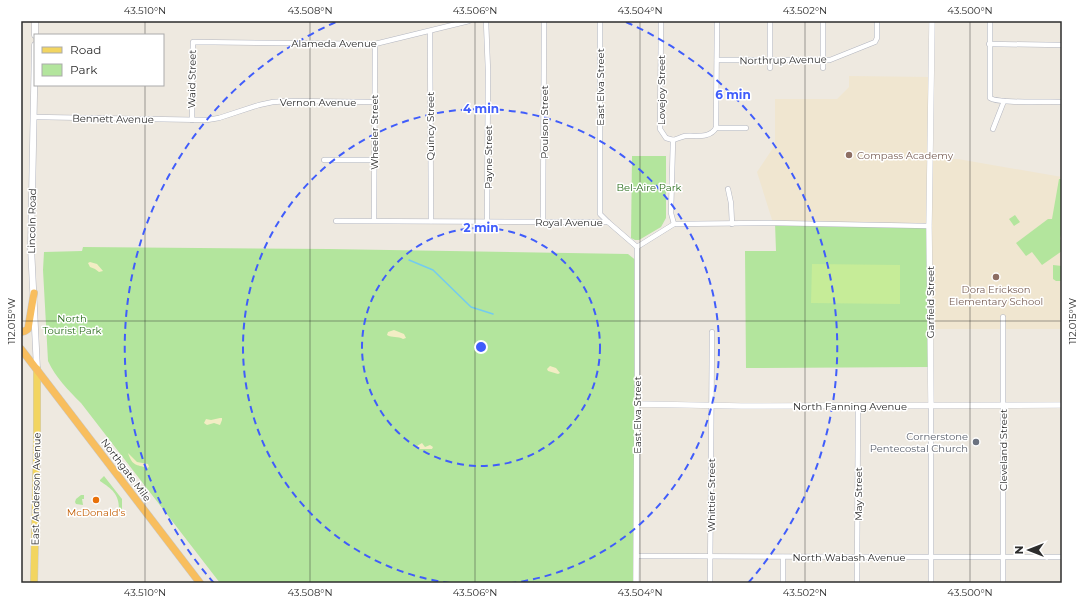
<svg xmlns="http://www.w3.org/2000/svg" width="1083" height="604" viewBox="0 0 1083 604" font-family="Montserrat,sans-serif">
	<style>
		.education { fill: #f0e6d0 }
		.green { fill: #b3e59d }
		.sand { fill: #f3edc4 }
		.pitch { fill: #c6ec98 }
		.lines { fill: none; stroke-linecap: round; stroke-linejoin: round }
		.stream { stroke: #73cbf0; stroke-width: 1.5 }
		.minor-casing { stroke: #b3b6c0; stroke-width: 5.5 }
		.tertiary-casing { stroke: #b3b6c0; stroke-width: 6 }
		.secondary-casing { stroke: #b3b6c0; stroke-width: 7 }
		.primary-casing { stroke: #c8c8c8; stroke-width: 8 }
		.trunk-casing { stroke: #c8c8c8; stroke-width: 8 }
		.minor { stroke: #fff; stroke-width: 4.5 }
		.tertiary { stroke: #fff; stroke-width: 5.5 }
		.secondary { stroke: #fff; stroke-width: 6 }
		.primary { stroke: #f2d561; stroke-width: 7 }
		.trunk { stroke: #f8be5e; stroke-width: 7 }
		.ticks { fill: none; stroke: #2d2d2d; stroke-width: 1; stroke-opacity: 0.45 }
		.ring { fill: none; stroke: #405dfb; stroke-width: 2; stroke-dasharray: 7 5 }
		.education-dot { fill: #8d6e63; stroke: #fff; stroke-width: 1.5 }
		.worship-dot { fill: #6b7280; stroke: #fff; stroke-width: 1.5 }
		.food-dot { fill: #e8710a; stroke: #fff; stroke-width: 1.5 }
		.labels { text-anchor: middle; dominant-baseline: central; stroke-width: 3; stroke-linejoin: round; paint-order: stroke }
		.street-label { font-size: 10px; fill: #2d2d2d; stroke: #fff }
		.education-label { font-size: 10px; fill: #785e54; stroke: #fff; text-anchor: start }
		.park-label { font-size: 10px; fill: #296d1b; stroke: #fff }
		.worship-label { font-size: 10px; fill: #5b616d; stroke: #fff; text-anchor: end }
		.food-label { font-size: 10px; fill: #c56008; stroke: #fff }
		.centre { fill: #405dfb; stroke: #fff; stroke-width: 2 }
		.ring-label { font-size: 12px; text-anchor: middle; font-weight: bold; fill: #405dfb; stroke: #fff; stroke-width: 3; stroke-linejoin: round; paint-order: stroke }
		.neatline { fill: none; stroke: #2d2d2d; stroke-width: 1.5 }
		.ticks-label { font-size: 10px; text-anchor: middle; fill: #2d2d2d }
	</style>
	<rect width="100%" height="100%" fill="#eee9e0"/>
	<polygon class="education" points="849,76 932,77 930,159 958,159 1062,177 1062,329 930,329 773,223 757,172 775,145 775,99 837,99 849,87"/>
	<g class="green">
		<polygon points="632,156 666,156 666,218 661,227 639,240 635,240 631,238"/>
		<polygon points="1059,179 1062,179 1062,230 1060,239 1062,241 1062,251 1042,265 1032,252 1026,256 1016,243 1048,219 1052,219"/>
		<polygon points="1015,215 1020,222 1014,226 1009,219"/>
		<polygon points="775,223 929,226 930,367 746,368 745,251 776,251"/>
		<path d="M83,247L329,249L628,254L638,262L636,583H220L81,403C68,390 56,378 48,361L43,270L44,252L82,251Z"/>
		<polygon points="1053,265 1062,266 1062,279 1061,281 1056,281 1053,279"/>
		<path d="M104,476L122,499V509H119C119,494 112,489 100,481V480Z"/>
		<polygon points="81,495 84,495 84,499 82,499 83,505 76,504 75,502 76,499"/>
	</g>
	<g class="sand">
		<polygon points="90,262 97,264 103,271 99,272 95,269 90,267 88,263"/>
		<path d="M394,330L404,334L406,338L403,339C398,336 392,338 387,335L388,332Z"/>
		<polygon points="550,366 556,368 560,373 558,374 548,371 547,369"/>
		<polygon points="220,418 222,418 222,420 220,425 214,423 207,425 204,423 206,419 211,420"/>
		<polygon points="422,443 425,447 430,445 433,447 432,449 420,449 417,446"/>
		<path d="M128,453L137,462L148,464L149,467L147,468C136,464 133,467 128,453Z"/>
	</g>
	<polygon class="pitch" points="812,264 900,265 900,304 811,303"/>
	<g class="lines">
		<polyline class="stream" points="409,260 433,270 471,307 493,314"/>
		<defs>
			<g id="minor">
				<polyline points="486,21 488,71 487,222"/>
				<polyline points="600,21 600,214 608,222"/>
				<polyline points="661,21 660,129 666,138 673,140"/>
				<path d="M990,21V98C998,104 1049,101 1062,102"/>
				<polyline points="430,32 431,221"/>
				<polyline points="989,44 1062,45"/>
				<polyline points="717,60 830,60 875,42 877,38 877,21"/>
				<polyline points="770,68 770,21"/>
				<polyline points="823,68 823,21"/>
				<polyline points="34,117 207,120 219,118 259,105 273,102 289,101 375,102"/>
				<polyline points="192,120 193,42 375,44 469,21"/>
				<polyline points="716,128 717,21"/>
				<polyline points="993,129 1004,101"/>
				<polyline points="673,140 671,213 674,224"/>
				<path d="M673,140C677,139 681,137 685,136C696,135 709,139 716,128H746"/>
				<polyline points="324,160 374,160"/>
				<polyline points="728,189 731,203 732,224"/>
				<polyline points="374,220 375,44"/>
				<polyline points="336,221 608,222 637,247"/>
				<polyline points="543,223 544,21"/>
				<polyline points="637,247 674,224 773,223 929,226"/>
				<polyline points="637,247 637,404"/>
				<polyline points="1003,317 1003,583"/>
				<polyline points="931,406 931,583"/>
				<polyline points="637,556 931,557 1062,557"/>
				<polyline points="783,557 783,583"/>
				<polyline points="710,583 712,332"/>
				<polyline points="857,583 858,406"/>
			</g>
			<g id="tertiary">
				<polyline points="931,406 929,226 932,21"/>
				<polyline points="636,583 637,404 741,406 1062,405"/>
			</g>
			<g id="secondary">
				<polyline points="35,35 35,21"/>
				<polyline points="35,45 31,247 37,369"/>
			</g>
			<polyline id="primary" points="34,583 37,436 37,369"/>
			<g id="trunk">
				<polyline points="21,332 25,331 28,329 34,293"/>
				<polyline points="21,349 200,583"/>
			</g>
		</defs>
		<use href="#minor" class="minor-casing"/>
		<use href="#tertiary" class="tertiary-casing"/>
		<use href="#secondary" class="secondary-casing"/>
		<use href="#primary" class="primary-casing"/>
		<use href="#trunk" class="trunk-casing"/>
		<use href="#minor" class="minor"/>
		<use href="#tertiary" class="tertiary"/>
		<use href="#secondary" class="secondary"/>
		<use href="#primary" class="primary"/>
		<use href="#trunk" class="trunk"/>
	</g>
	<path class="ticks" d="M145,21V35M310,21V583M475,21V583M640,21V583M805,21V583M970,21V583M145,85V583M21,321H1062"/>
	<g class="ring">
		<circle cx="481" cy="347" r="119"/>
		<path d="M450 583A238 238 0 1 1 512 583"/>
		<path d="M214 583A356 356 0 0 1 336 22M626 22A356 356 0 0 1 748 583"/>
	</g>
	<g class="education-dot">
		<circle cx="849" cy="155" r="4"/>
		<circle cx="996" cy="277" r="4"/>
	</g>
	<circle class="worship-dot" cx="976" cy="442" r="4"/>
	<circle class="food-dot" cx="96" cy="500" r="4"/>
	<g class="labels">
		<g class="street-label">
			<text x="334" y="43">Alameda Avenue</text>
			<text transform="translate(783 60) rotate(-1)">Northrup Avenue</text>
			<text transform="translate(192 79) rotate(-89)">Waid Street</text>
			<text transform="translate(600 87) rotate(-90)">East Elva Street</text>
			<text transform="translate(661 90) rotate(-90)">Lovejoy Street</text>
			<text x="318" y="102">Vernon Avenue</text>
			<text transform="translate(113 119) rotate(1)">Bennett Avenue</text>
			<text transform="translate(544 122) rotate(-90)">Poulson Street</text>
			<text transform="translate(430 126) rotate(-90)">Quincy Street</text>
			<text transform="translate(374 132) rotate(-90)">Wheeler Street</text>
			<text transform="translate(488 157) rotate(-90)">Payne Street</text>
			<text transform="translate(32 221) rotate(-89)">Lincoln Road</text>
			<text x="569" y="222">Royal Avenue</text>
			<text transform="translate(930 302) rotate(-90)">Garfield Street</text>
			<text x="850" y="406">North Fanning Avenue</text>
			<text transform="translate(637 415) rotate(-90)">East Elva Street</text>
			<text transform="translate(1003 450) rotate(-90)">Cleveland Street</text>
			<text transform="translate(126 470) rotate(53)">Northgate Mile</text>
			<text transform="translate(36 489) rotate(-89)">East Anderson Avenue</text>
			<text transform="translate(858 494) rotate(-90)">May Street</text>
			<text transform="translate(711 495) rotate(-90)">Whittier Street</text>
			<text x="849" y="557">North Wabash Avenue</text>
		</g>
		<g class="education-label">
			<text x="857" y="155">Compass Academy</text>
			<text x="996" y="289" text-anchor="middle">Dora Erickson<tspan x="996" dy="12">Elementary School</tspan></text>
		</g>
		<g class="park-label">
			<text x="649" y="187">Bel-Aire Park</text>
			<text x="72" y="318">North<tspan x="72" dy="12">Tourist Park</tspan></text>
		</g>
		<g class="worship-label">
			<text x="968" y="436">Cornerstone<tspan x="968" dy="12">Pentecostal Church</tspan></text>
		</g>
		<g class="food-label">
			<text x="96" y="512">McDonald's</text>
		</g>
	</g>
	<circle cx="481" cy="347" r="6" class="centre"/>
	<g class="ring-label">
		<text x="733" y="99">6 min</text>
		<text x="481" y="113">4 min</text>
		<text x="481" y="232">2 min</text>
	</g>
	<rect width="1083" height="604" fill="none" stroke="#ffffff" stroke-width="44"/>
	<rect x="34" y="34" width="130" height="52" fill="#ffffff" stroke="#ababab"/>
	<rect x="42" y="47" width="20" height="6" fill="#f2d561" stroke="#ababab"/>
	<text x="70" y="54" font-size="12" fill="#2d2d2d">Road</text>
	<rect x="42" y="64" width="20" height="12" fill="#b3e59d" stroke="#ababab"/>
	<text x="70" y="74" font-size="12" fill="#2d2d2d">Park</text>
	<g transform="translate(1029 550) rotate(270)" stroke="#ffffff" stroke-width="3" paint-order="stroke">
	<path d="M0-3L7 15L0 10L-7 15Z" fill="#2d2d2d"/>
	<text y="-6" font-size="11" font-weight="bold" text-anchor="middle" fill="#2d2d2d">N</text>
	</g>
	<rect x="22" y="22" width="1039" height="560" class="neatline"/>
	<g class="ticks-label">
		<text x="145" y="14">43.510°N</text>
		<text x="310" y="14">43.508°N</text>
		<text x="475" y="14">43.506°N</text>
		<text x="640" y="14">43.504°N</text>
		<text x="805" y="14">43.502°N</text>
		<text x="970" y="14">43.500°N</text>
		<text transform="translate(1072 321) rotate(-90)" y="4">112.015°W</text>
		<text transform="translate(11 321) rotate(-90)" y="4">112.015°W</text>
		<text x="145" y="596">43.510°N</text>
		<text x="310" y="596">43.508°N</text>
		<text x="475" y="596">43.506°N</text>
		<text x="640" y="596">43.504°N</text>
		<text x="805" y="596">43.502°N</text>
		<text x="970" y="596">43.500°N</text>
	</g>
</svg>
